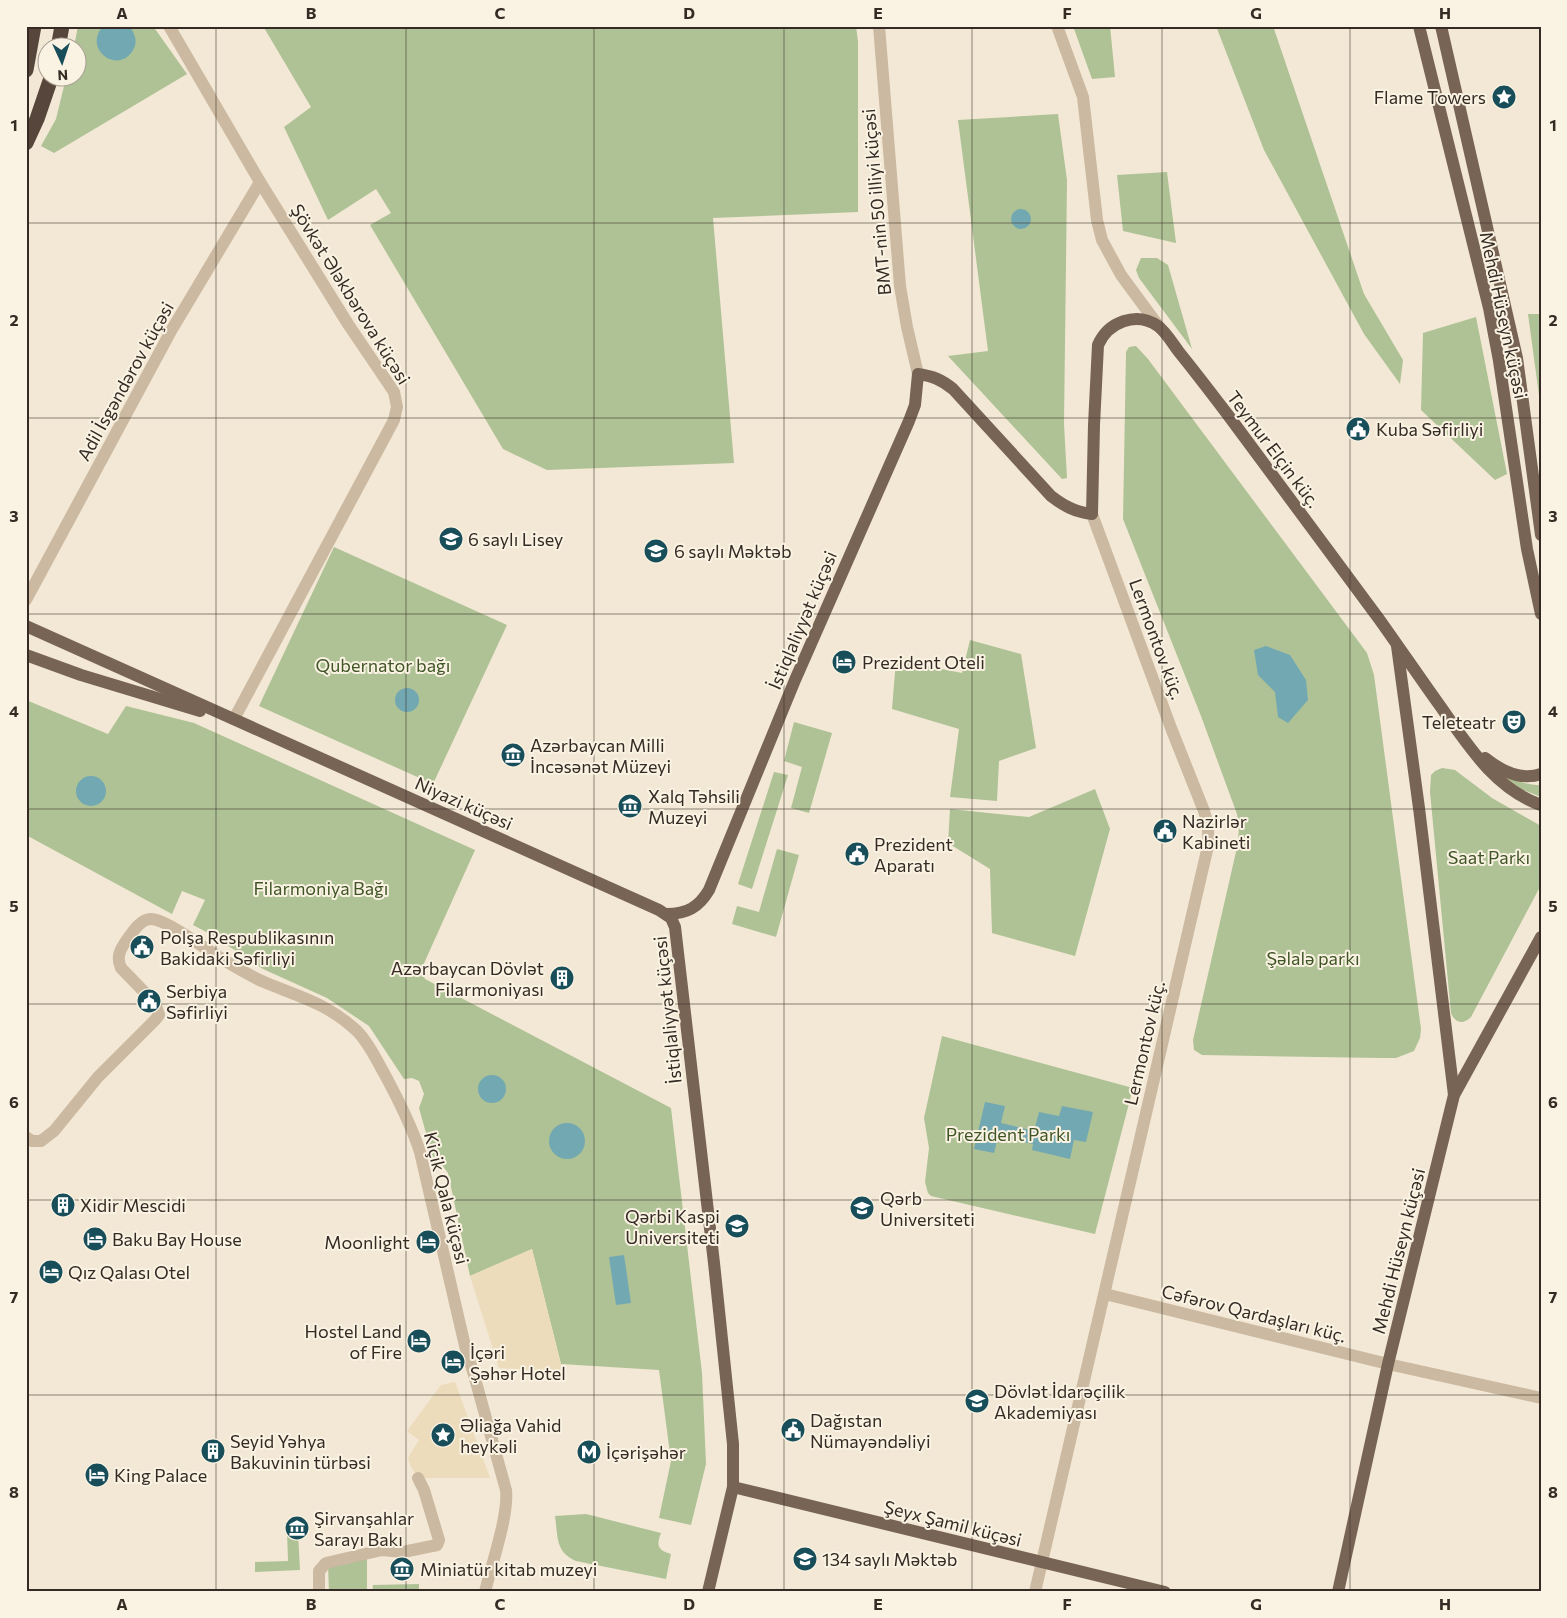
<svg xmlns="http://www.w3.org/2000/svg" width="1567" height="1618" viewBox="0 0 1567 1618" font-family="Commissioner,sans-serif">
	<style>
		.green { fill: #aec295 }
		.plaza { fill: #ecdcbb }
		.water { fill: #72a8b2 }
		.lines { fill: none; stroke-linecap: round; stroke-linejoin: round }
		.minor { stroke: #cbb9a1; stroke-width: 12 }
		.major { stroke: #786454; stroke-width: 12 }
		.highway { stroke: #57463b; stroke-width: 15 }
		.grid { fill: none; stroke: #352b24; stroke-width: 1; stroke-opacity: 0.55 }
		.labels { text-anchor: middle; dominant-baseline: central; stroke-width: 4; stroke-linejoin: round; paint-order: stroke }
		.poi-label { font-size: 18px; fill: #352b24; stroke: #faf2e2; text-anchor: start }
		.street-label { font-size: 18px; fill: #352b24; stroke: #faf2e2 }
		.park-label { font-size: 18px; fill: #3f5526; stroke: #faf2e2 }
		.neatline { fill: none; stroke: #352b24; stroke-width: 2 }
		.grid-label { font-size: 16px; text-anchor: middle; font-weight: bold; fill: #352b24 }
	</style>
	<rect width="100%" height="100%" fill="#f3e8d5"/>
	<g class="green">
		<polygon points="78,26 153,26 187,74 54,153 41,146 56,119 66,78 78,78 78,48 74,47"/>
		<polygon points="263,26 856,26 858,42 858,212 713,218 734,463 547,470 503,449 370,225 391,213 376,189 328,220 284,127 311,107"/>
		<polygon points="1073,26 1110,26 1115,77 1092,79"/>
		<polygon points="1216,26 1273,26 1364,294 1403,360 1400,384 1364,334 1264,150"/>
		<polygon points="1058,114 1067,180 1064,424 1067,478 1062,479 948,356 988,351 958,120"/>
		<polygon points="1167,172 1176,243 1123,231 1117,175"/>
		<polygon points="1141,258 1157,258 1168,265 1192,349 1139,278 1136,270"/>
		<polygon points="1528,314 1541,314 1541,410"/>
		<polygon points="1476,317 1507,474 1495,480 1421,410 1423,333"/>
		<polygon points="1136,346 1148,359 1367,653 1374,675 1421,1029 1420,1038 1414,1051 1396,1058 1381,1058 1202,1055 1194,1050 1193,1040 1238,843 1239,826 1237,814 1201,716 1123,519 1126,352 1129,347"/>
		<polygon points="334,547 507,625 433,784 259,706"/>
		<polygon points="970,640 1021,654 1036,748 999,761 997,801 950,797 959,729 892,709 896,660 962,673"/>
		<polygon points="26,700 108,734 126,706 194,723 475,850 421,970 425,979 671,1108 702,1373 706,1464 691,1525 659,1518 671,1461 659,1370 561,1364 532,1249 470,1276 448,1173 442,1165 434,1162 419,1108 424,1094 419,1081 412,1078 404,1079 369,1026 327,998 263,969 212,935 193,925 205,900 182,891 172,914 26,835"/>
		<polygon points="794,722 832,733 809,813 791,808 802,767 784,761"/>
		<path d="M1442,768L1455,770L1492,798L1541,826V885L1471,1017C1463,1025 1455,1023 1451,1013L1430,792L1431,775L1435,771Z"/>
		<polygon points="774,772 788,775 752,889 738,884"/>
		<path d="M1499,773C1513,780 1525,785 1541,785V797L1521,789Z"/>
		<polygon points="1095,789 1110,829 1075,956 992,933 990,869 948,843 950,809 1029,817"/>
		<polygon points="777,849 799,855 776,937 732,924 737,906 759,912"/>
		<polygon points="942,1036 1133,1088 1095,1234 931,1196 928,1193 925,1182 929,1148 924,1118"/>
		<path d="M586,1514L661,1533C656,1546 658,1550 671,1554L666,1579L576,1561C555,1552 558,1536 555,1516Z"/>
		<polygon points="287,1532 298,1532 300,1570 255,1572 255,1562 288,1561"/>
		<polygon points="367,1557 367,1592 329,1592 328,1566"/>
		<polygon points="419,1584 419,1592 372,1592 373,1585"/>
	</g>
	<g class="plaza">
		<polygon points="532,1249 561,1364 562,1372 499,1368 470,1276"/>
		<polygon points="455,1382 490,1478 418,1478 411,1467 408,1458 419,1440 407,1431 441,1385"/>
	</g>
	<g class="water">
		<path d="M103,26L131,28C135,35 138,42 133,50C119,75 82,50 103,26Z"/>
		<circle cx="1021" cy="219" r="10"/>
		<polygon points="1266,646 1290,655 1306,680 1308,700 1288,723 1278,717 1275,692 1258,675 1254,650"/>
		<circle cx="407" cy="700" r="12"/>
		<circle cx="91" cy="791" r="15"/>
		<circle cx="492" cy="1089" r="14"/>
		<polygon points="985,1102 1005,1106 1001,1123 1034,1131 1039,1112 1059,1116 1062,1106 1093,1112 1086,1142 1074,1140 1070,1159 1032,1150 1033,1144 998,1137 994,1153 974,1149"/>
		<circle cx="567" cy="1141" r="18"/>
		<polygon points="624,1255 631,1303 616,1305 609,1257"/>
	</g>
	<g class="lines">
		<g class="minor">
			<polyline points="169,26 260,182 348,324 394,392 397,407 394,420 234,719"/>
			<polyline points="879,26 900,286 907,327 918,374"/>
			<polyline points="1057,26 1083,97 1097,220 1102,240 1121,275 1160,328"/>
			<polyline points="26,600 171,331 260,182"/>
			<path d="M26,1137L32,1141H41L54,1131L98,1077L155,1020L159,1015L155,1003L121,968C116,957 120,950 126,941C132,933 140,919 151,919C164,919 196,942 208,950C225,961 244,973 264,982C300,997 327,1003 357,1031C369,1043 376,1059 384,1073C398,1099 411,1124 420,1152L465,1346L474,1375L506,1490C509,1515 491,1566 485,1592"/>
			<polyline points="1105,1294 1388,1364 1541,1398"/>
			<polyline points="319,1592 319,1571 326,1563 382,1550 403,1552 437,1545 439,1540 424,1490 418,1478"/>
			<path d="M1035,1592L1208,846C1209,833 1208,823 1204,811L1171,728L1092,514"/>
		</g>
		<g class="major">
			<polyline points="1419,26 1489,308 1499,361 1527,549 1541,614"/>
			<polyline points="1441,26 1517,358 1541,535"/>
			<polyline points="26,626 659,910 671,918 675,927 714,1263 733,1444 733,1487 708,1592"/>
			<polyline points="1397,646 1419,808 1454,1095"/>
			<polyline points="26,655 81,675 200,711"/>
			<path d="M1485,758C1500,770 1521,781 1541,774"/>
			<path d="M667,914C687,914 699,907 709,890L795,680L909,421L915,405L918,374C933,376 942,380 953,389L1051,496C1064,506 1075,512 1092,514L1094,425L1098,345C1108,322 1136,311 1158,326C1166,332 1173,344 1179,352C1196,373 1212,394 1228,415C1278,483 1329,551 1379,619C1399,647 1418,675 1438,703C1466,742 1493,788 1541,805"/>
			<polyline points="733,1487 1165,1592"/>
			<polyline points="1338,1592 1388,1364 1454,1095 1541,937"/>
		</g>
		<g class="highway">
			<polyline points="58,48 62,26"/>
			<polyline points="26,70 34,26"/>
			<polyline points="26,143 37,119 51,78"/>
		</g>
	</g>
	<path class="grid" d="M216,26V1592M406,26V1592M594,26V1592M784,26V1592M972,26V1592M1162,26V1592M1350,26V1592M26,223H1541M26,418H1541M26,614H1541M26,809H1541M26,1004H1541M26,1200H1541M26,1395H1541"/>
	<defs>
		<symbol id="sight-disc" viewBox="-11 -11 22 22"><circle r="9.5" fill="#174e59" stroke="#faf2e2"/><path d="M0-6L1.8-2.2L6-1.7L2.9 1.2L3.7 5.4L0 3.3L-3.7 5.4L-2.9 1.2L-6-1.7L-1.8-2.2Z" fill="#fff"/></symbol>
		<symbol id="civic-disc" viewBox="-11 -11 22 22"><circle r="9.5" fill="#174e59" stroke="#faf2e2"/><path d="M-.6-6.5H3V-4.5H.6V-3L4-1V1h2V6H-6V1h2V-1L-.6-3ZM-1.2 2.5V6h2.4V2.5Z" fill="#fff"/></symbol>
		<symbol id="school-disc" viewBox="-11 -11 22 22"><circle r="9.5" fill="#174e59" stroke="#faf2e2"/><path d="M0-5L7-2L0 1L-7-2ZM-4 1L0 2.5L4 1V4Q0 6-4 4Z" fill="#fff"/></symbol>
		<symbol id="hotel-disc" viewBox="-11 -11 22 22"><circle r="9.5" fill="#174e59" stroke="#faf2e2"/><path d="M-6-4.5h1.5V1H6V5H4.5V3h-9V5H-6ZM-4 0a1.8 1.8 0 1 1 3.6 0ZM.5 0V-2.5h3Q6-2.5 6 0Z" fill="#fff"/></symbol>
		<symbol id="theatre-disc" viewBox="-11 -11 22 22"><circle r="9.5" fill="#174e59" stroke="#faf2e2"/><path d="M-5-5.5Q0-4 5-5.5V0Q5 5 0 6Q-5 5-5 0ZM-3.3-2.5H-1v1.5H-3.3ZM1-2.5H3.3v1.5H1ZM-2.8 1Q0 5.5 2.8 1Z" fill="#fff"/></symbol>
		<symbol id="museum-disc" viewBox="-11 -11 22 22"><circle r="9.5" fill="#174e59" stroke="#faf2e2"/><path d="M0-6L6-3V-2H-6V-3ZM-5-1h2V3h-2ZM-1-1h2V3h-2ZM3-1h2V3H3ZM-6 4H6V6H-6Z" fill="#fff"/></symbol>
		<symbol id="building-disc" viewBox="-11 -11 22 22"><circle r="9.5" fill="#174e59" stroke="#faf2e2"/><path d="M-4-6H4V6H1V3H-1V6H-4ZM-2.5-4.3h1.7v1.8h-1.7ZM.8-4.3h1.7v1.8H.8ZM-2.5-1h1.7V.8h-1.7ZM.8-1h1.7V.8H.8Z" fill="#fff"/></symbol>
		<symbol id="university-disc" viewBox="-11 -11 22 22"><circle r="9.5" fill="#174e59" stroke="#faf2e2"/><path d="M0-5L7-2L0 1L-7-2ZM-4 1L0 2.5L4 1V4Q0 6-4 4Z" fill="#fff"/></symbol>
		<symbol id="metro-disc" viewBox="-11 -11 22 22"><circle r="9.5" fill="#174e59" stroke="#faf2e2"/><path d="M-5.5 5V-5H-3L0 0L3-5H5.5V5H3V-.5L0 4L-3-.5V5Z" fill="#fff"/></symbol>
	</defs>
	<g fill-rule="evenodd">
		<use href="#sight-disc" x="1490" y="83" width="28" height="28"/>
		<use href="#civic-disc" x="1344" y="415" width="28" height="28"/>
		<use href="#school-disc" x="437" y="525" width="28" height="28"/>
		<use href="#school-disc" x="642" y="537" width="28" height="28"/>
		<use href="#hotel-disc" x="830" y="648" width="28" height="28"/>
		<use href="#theatre-disc" x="1500" y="708" width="28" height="28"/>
		<use href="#museum-disc" x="499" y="741" width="28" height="28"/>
		<use href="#museum-disc" x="616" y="792" width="28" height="28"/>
		<use href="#civic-disc" x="1151" y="817" width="28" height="28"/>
		<use href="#civic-disc" x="843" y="840" width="28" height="28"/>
		<use href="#civic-disc" x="128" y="933" width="28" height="28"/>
		<use href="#building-disc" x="548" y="964" width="28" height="28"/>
		<use href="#civic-disc" x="135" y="987" width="28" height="28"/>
		<use href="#building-disc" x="49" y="1191" width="28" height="28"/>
		<use href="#university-disc" x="848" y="1194" width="28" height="28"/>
		<use href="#university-disc" x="723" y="1212" width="28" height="28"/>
		<use href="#hotel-disc" x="81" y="1225" width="28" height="28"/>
		<use href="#hotel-disc" x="414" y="1228" width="28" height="28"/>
		<use href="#hotel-disc" x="37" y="1258" width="28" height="28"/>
		<use href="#hotel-disc" x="405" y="1327" width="28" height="28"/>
		<use href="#hotel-disc" x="439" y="1348" width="28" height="28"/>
		<use href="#university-disc" x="963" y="1387" width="28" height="28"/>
		<use href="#civic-disc" x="779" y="1416" width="28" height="28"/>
		<use href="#sight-disc" x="429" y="1421" width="28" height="28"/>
		<use href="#building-disc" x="199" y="1437" width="28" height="28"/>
		<use href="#metro-disc" x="575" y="1438" width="28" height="28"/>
		<use href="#hotel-disc" x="83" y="1461" width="28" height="28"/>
		<use href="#museum-disc" x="283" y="1514" width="28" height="28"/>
		<use href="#school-disc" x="791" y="1545" width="28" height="28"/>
		<use href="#museum-disc" x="388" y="1555" width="28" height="28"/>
	</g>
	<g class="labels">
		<g class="poi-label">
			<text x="1486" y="97" text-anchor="end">Flame Towers</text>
			<text x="1376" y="429">Kuba Səfirliyi</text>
			<text x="468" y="539">6 saylı Lisey</text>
			<text x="674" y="551">6 saylı Məktəb</text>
			<text x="862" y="662">Prezident Oteli</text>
			<text x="1496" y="722" text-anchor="end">Teleteatr</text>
			<text x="530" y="745">Azərbaycan Milli<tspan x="530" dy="21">İncəsənət Müzeyi</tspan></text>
			<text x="648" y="796">Xalq Təhsili<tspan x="648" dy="21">Muzeyi</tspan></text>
			<text x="1182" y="821">Nazirlər<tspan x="1182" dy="21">Kabineti</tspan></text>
			<text x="874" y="844">Prezident<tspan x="874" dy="21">Aparatı</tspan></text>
			<text x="160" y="937">Polşa Respublikasının<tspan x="160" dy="21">Bakidaki Səfirliyi</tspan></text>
			<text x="544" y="968" text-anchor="end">Azərbaycan Dövlət<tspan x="544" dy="21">Filarmoniyası</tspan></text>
			<text x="166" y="991">Serbiya<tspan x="166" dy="21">Səfirliyi</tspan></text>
			<text x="880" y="1198">Qərb<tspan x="880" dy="21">Universiteti</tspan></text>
			<text x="80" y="1205">Xidir Mescidi</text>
			<text x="720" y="1216" text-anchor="end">Qərbi Kaspi<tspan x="720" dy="21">Universiteti</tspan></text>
			<text x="112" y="1239">Baku Bay House</text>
			<text x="410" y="1242" text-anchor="end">Moonlight</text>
			<text x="68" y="1272">Qız Qalası Otel</text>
			<text x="402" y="1331" text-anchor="end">Hostel Land<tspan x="402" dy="21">of Fire</tspan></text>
			<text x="470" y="1352">İçəri<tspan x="470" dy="21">Şəhər Hotel</tspan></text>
			<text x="994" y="1391">Dövlət İdarəçilik<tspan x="994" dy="21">Akademiyası</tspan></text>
			<text x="810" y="1420">Dağıstan<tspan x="810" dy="21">Nümayəndəliyi</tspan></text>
			<text x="460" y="1425">Əliağa Vahid<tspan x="460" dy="21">heykəli</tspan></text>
			<text x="230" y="1441">Seyid Yəhya<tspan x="230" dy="21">Bakuvinin türbəsi</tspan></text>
			<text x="606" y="1452">İçərişəhər</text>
			<text x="114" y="1475">King Palace</text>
			<text x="314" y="1518">Şirvanşahlar<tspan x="314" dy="21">Sarayı Bakı</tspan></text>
			<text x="822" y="1559">134 saylı Məktəb</text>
			<text x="420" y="1569">Miniatür kitab muzeyi</text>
		</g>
		<g class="street-label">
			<text transform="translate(876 202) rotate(-95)">BMT-nin 50 illiyi küçəsi</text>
			<text transform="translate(351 294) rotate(58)">Şövkət Ələkbərova küçəsi</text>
			<text transform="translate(1504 315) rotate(78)">Mehdi Hüseyn küçəsi</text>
			<text transform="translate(125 381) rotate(-61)">Adil İsgəndərov küçəsi</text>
			<text transform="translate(1274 449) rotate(53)">Teymur Elçin küç.</text>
			<text transform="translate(802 620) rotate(-67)">İstiqlaliyyət küçəsi</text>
			<text transform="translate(1157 639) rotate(70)">Lermontov küç.</text>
			<text transform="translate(464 803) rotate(24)">Niyazi küçəsi</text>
			<text transform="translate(667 1010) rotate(-96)">İstiqlaliyyət küçəsi</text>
			<text transform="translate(1144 1043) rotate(-77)">Lermontov küç.</text>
			<text transform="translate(447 1198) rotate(76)">Kiçik Qala küçəsi</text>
			<text transform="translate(1398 1251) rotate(-76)">Mehdi Hüseyn küçəsi</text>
			<text transform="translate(1254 1313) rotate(14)">Cəfərov Qardaşları küç.</text>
			<text transform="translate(953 1523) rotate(14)">Şeyx Şamil küçəsi</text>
		</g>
		<g class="park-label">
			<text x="383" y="665">Qubernator bağı</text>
			<text x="1489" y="857">Saat Parkı</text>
			<text x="321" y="888">Filarmoniya Bağı</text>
			<text x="1313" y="958">Şəlalə parkı</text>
			<text x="1008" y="1134">Prezident Parkı</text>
		</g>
	</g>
	<rect width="1567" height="1618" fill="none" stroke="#faf2e2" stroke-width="55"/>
	<g transform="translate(62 62) rotate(177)"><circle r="24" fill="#faf2e2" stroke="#aba296"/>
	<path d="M0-4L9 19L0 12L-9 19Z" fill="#174e59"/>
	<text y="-8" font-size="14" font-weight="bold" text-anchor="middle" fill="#352b24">N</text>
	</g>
	<rect x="28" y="28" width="1512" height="1562" class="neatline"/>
	<g class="grid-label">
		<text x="122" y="19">A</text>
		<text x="311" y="19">B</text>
		<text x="500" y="19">C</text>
		<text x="689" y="19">D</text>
		<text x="878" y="19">E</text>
		<text x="1067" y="19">F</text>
		<text x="1256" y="19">G</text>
		<text x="1445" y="19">H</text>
		<text x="14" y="131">1</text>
		<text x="1553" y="131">1</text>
		<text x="14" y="326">2</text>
		<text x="1553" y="326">2</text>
		<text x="14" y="522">3</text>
		<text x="1553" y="522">3</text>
		<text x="14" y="717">4</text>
		<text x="1553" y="717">4</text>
		<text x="14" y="912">5</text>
		<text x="1553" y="912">5</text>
		<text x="14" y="1108">6</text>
		<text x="1553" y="1108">6</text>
		<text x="14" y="1303">7</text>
		<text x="1553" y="1303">7</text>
		<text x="14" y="1498">8</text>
		<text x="1553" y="1498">8</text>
		<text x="122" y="1610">A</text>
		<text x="311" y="1610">B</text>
		<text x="500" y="1610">C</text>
		<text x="689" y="1610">D</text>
		<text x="878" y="1610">E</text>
		<text x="1067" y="1610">F</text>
		<text x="1256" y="1610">G</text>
		<text x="1445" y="1610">H</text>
	</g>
</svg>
